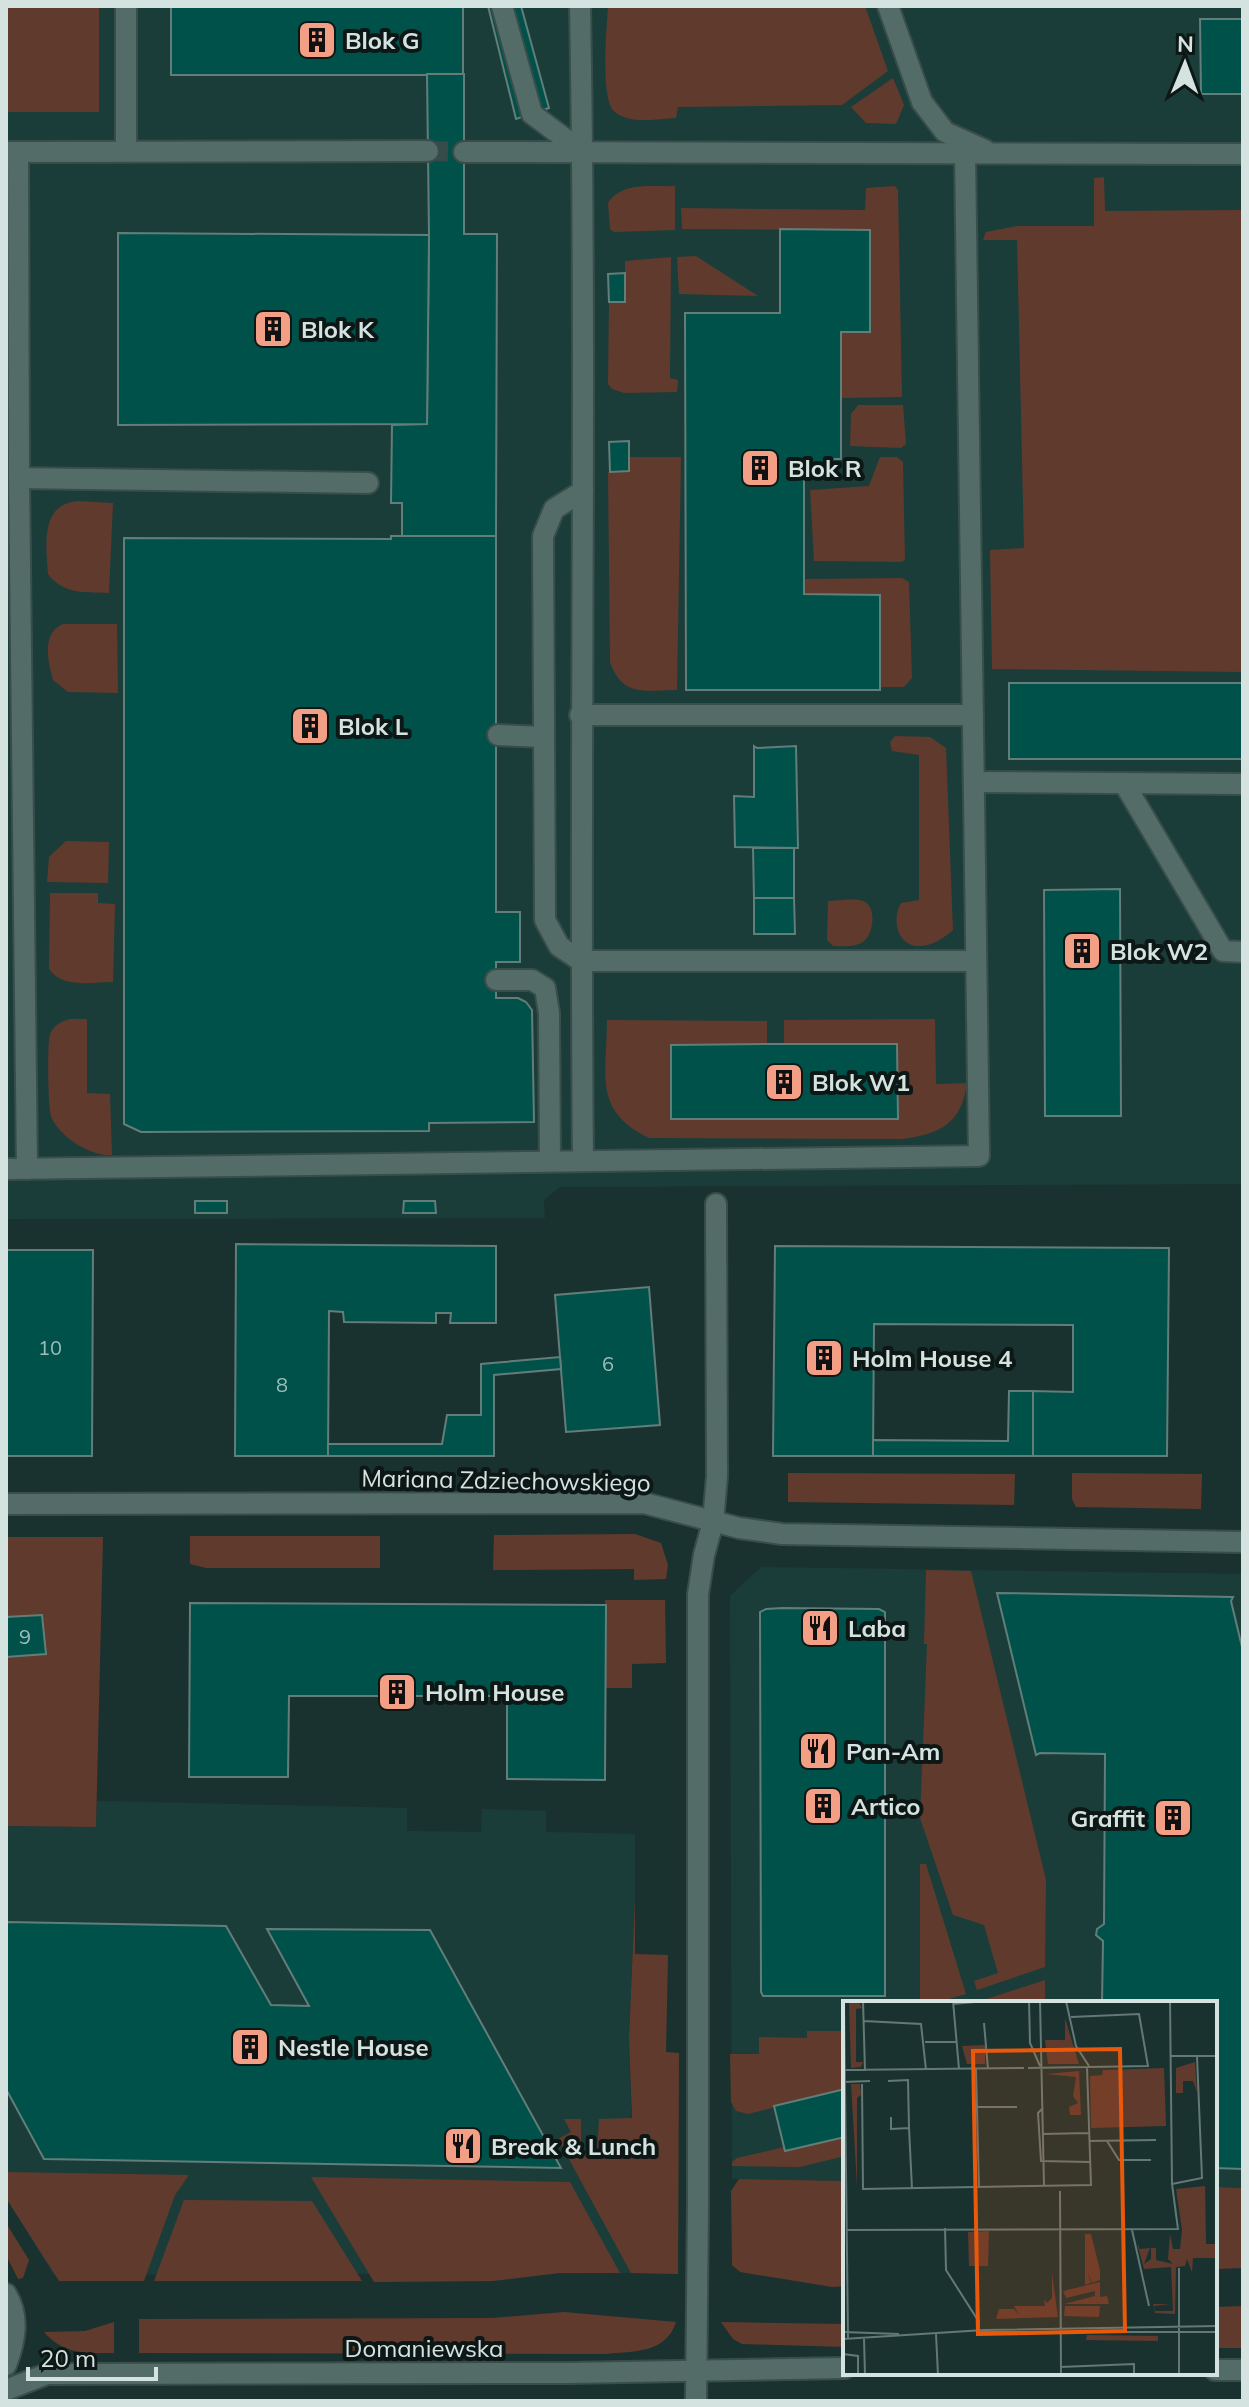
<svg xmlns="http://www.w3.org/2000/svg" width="1249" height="2407" viewBox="0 0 1249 2407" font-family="Mulish,sans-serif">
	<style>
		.built { fill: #1a3d39 }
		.green { fill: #613a2e }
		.building { fill: #00514a; stroke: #637d79; stroke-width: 2 }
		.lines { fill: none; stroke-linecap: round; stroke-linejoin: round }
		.minor-tunnel { stroke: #364c4a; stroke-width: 20; stroke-dasharray: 20 10; stroke-linecap: butt }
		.minor-casing { stroke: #394e4b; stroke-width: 24 }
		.minor { stroke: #536c68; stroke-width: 20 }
		.labels { text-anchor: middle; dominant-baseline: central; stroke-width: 8; stroke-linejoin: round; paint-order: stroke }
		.number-label { font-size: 20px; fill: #9fbeba }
		.poi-label { font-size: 24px; font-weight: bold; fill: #d4e2e0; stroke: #0d1816; text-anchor: start }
		.street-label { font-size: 24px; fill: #d4e2e0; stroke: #0d1816 }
		.inset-road { fill: none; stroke: #647876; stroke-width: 2 }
		.view { fill: #e8590c; fill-opacity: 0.15; stroke: #e8590c; stroke-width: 4 }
		.inset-edge { fill: none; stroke: #d4e2e0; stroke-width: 4 }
	</style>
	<rect width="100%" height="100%" fill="#1a322f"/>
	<g class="built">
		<polygon points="6,6 1243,6 1243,1184 560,1187 544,1200 545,1218 6,1219"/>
		<polygon points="761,1567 1243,1574 1243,2188 1215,2187 1215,2003 845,2003 845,2181 732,2179 730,1596"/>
		<polygon points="97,1801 407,1808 407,1831 481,1832 482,1809 546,1811 546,1832 635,1834 635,1897 629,2039 636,2273 54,2275 6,2198 6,1826 96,1827"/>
	</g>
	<g class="green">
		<rect x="6" y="6" width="93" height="106"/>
		<path d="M608,6H865L888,71L842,105L678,107L676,118C658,119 628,125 614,111C600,98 607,27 608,6Z"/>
		<polygon points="893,78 904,105 896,124 866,123 851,107"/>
		<polygon points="1104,177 1105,211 1243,210 1243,672 992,669 990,550 1024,548 1017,240 983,240 986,232 1017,226 1094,226 1094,178"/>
		<path d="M675,186V230L614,232L610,229L608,203C622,181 653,187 675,186Z"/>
		<polygon points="895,186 898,190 902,397 842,398 841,332 870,331 870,230 682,229 681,208 865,210 866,188"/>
		<polygon points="696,256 758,296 679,294 677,257"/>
		<polygon points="671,257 670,378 678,380 677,392 624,393 612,389 608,384 609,302 625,301 625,261"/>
		<polygon points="858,405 903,405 906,444 901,448 850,446 851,414"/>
		<path d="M629,457H681L677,690C645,690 623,698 610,662L608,472L629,471Z"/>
		<polygon points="880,457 897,457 903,462 905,560 901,562 814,561 810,490 869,486"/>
		<path d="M78,501L113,503L109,593C86,592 64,595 48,574C46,545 40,504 78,501Z"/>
		<polygon points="902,578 909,582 912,678 904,687 880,687 880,595 804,594 804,579"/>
		<path d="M63,624H117L118,693L68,692L53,680C48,662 41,633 63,624Z"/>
		<path d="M895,736L930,737L946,748L953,930C943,939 930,947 917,946C896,944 892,917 901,903L919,900V755L892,751L890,742Z"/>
		<polygon points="66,841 109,842 108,883 47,882 49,857"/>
		<path d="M50,893H98V903L115,904L113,982C92,982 63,989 49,969Z"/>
		<path d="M828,901C838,901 856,897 865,902C877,909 873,934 864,941C855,948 843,946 833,946L827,940Z"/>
		<path d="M70,1019H87V1093L110,1094L112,1155C91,1157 58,1136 51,1116C48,1107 47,1043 50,1034C53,1026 62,1021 70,1019Z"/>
		<path d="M935,1019L936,1084L967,1083C962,1124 939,1134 903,1139L649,1138C592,1111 607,1074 607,1020L767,1021V1044L671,1045V1119L898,1118L897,1044H784V1020Z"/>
		<polygon points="788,1473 1015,1474 1014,1505 788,1502"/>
		<polygon points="1072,1473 1202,1474 1201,1509 1076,1507 1072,1499"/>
		<polygon points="635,1534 661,1543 668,1565 666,1579 634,1580 634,1569 493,1570 494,1535"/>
		<polygon points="190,1536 380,1536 380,1568 206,1568 190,1564"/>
		<polygon points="6,1537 103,1537 96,1827 6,1826"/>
		<polygon points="926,1570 971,1571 1046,1880 1045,1967 977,1990 974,1981 998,1973 984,1925 953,1915 920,1818 927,1644 924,1644"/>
		<polygon points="605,1600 665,1600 666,1663 632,1664 632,1688 606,1688"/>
		<polygon points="920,1864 926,1864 966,1994 935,2003 920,2003"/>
		<polygon points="635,1897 635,1954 668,1955 666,2052 679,2053 678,2274 631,2273 558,2139 571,2132 564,2119 581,2119 581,2151 597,2152 599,2119 632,2118 629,2039"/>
		<polygon points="1045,1980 1045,2003 974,2003"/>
		<polygon points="807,2031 845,2031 845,2089 748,2114 736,2111 731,2102 730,2054 759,2054 759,2037 807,2038"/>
		<polygon points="845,2137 845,2156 800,2167 732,2166 732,2162 737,2158 784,2147 786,2151"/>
		<polygon points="6,2172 189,2175 175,2195 144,2281 59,2281 6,2198"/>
		<polygon points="311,2177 570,2182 620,2273 560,2273 493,2281 374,2282"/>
		<polygon points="739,2179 845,2181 845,2286 832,2287 740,2272 732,2265 731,2191"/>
		<polygon points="1215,2187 1243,2188 1243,2268 1215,2269"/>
		<polygon points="184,2200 312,2201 362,2281 154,2281"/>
		<polygon points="6,2223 29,2260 23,2278 18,2279 6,2255"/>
		<polygon points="1243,2306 1243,2348 1215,2348 1215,2307"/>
		<path d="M564,2312L676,2322C666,2354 633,2351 605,2354L139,2353V2319L492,2318Z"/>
		<path d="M114,2322V2353C86,2353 64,2355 44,2332L85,2331Z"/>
		<polygon points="721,2322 845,2324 845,2347 742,2344 733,2339"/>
	</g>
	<g class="building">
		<rect x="171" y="6" width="292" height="69"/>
		<polygon points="488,6 521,6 549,108 516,119"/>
		<polygon points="1200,19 1243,19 1243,94 1201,94"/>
		<polygon points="427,74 464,74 464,234 497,234 496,536 402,536 402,503 391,503 392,425 427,424 429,235"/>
		<polygon points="780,229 870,230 870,332 841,332 841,459 833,459 833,477 804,477 804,594 880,595 880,690 686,690 685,313 780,313"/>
		<polygon points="118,233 429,235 427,424 118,425"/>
		<polygon points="625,273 625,302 609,302 608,274"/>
		<polygon points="629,441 629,471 610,472 609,442"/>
		<polygon points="391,536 496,536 496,912 520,912 520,962 496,962 496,998 518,998 526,1002 532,1010 534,1122 429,1123 429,1131 141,1132 124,1124 124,538 391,539"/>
		<rect x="1009" y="683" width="234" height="76"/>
		<polygon points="754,746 757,748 796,746 798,848 735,847 734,796 754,797"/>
		<polygon points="753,848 794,848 794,898 754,898"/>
		<polygon points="1120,889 1121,1116 1045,1116 1044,890"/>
		<polygon points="754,898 794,898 795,934 754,934"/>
		<polygon points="767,1044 897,1044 898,1119 671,1119 671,1045"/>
		<rect x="195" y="1201" width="32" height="12"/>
		<polygon points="404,1201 435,1201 436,1213 403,1213"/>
		<polygon points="236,1244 496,1246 496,1323 450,1323 451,1313 436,1313 436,1323 344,1322 343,1312 329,1311 328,1456 235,1456"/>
		<polygon points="775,1246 1169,1248 1167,1456 1033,1456 1033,1391 1073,1392 1073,1325 874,1324 873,1456 773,1456"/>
		<polygon points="6,1250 93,1250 92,1456 6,1456"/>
		<polygon points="649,1287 660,1425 566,1432 555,1295"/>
		<polygon points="560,1357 561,1369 494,1375 494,1456 328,1456 328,1444 442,1444 447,1415 481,1415 481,1364"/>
		<polygon points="1009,1391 1033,1391 1033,1456 873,1456 873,1440 1008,1441"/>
		<polygon points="997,1593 1233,1597 1231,1601 1243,1651 1243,2169 1215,2168 1215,2003 1102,2003 1103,1941 1096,1935 1097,1929 1104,1924 1105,1754 1040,1753 1036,1755"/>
		<polygon points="190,1603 606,1605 605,1780 507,1779 507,1696 289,1696 288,1777 189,1777"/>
		<polygon points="783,1608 879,1609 885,1612 885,1996 763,1996 761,1992 760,1612 766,1609"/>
		<polygon points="42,1615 46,1654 6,1657 6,1617"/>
		<polygon points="6,1922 226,1926 271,2005 309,2006 267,1929 430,1930 561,2168 44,2159 6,2089"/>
		<polygon points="845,2089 845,2137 785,2151 774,2106"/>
	</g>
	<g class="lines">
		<polyline class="minor-tunnel" points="428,151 464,152"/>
		<defs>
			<g id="minor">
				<polyline points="126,6 126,151"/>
				<polyline points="502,6 532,114 583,152"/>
				<path d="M580,6C587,391 579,775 583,1160"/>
				<polyline points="888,6 922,102 945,132 985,150"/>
				<polyline points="6,152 428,151"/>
				<polyline points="18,152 19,478 27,1169"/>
				<polyline points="464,152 1243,154"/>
				<polyline points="19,478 368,483"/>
				<polyline points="583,491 554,509 543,536 545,920 559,946 581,961 976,961"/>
				<polyline points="580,715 973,715"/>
				<polyline points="498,735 543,737"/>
				<polyline points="974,782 1243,784"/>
				<polyline points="1124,783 1223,951 1243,952"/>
				<polyline points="496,980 532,980 545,988 549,1013 550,1161"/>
				<polyline points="6,1169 979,1156 965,153"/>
				<polyline points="6,1504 644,1503 739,1528 782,1534 1243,1542"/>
				<path d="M6,2294C20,2317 15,2341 6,2365"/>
				<polyline points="1215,2370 1243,2370"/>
				<polyline points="6,2390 47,2374 569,2373 845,2368"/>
				<polyline points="696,2401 698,2204 698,1594 704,1555 713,1522 717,1476 716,1204"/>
			</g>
		</defs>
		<use href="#minor" class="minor-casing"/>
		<use href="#minor" class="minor"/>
	</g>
	<defs>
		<symbol id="building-square" viewBox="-11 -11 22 22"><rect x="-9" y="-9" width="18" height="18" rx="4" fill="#f39f85" stroke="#0d1816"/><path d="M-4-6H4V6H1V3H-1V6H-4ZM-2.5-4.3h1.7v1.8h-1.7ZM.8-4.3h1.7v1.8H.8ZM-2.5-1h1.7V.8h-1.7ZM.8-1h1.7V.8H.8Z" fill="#111"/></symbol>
		<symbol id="restaurant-square" viewBox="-11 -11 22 22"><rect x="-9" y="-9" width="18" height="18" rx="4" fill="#f39f85" stroke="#0d1816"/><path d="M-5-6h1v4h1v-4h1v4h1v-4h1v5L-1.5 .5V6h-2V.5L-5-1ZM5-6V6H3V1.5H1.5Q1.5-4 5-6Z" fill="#111"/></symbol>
	</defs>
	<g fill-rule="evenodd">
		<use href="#building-square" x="295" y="18" width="44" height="44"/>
		<use href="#building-square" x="251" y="307" width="44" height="44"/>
		<use href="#building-square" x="738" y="446" width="44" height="44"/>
		<use href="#building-square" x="288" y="704" width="44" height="44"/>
		<use href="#building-square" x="1060" y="929" width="44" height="44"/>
		<use href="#building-square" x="762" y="1060" width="44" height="44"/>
		<use href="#building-square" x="802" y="1336" width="44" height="44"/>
		<use href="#restaurant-square" x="798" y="1606" width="44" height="44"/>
		<use href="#building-square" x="375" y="1670" width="44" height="44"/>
		<use href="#restaurant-square" x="796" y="1729" width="44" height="44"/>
		<use href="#building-square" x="801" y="1784" width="44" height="44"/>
		<use href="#building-square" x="1151" y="1796" width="44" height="44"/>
		<use href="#building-square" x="228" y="2025" width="44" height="44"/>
		<use href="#restaurant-square" x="441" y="2124" width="44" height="44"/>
	</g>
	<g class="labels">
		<g class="number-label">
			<text x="50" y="1347">10</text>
			<text x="608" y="1363">6</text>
			<text x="282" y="1384">8</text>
			<text x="25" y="1636">9</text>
		</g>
		<g class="poi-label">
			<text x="345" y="40">Blok G</text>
			<text x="301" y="329">Blok K</text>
			<text x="788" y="468">Blok R</text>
			<text x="338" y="726">Blok L</text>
			<text x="1110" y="951">Blok W2</text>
			<text x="812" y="1082">Blok W1</text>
			<text x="852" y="1358">Holm House 4</text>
			<text x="848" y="1628">Laba</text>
			<text x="425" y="1692">Holm House</text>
			<text x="846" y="1751">Pan-Am</text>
			<text x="851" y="1806">Artico</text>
			<text x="1145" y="1818" text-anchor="end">Graffit</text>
			<text x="278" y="2047">Nestle House</text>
			<text x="491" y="2146">Break &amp; Lunch</text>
		</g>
		<g class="street-label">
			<text transform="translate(506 1480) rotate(1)">Mariana Zdziechowskiego</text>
			<text x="424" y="2348">Domaniewska</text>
		</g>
	</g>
	<g transform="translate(843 2001)">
		<rect width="374" height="374" fill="#1a322f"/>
		<path d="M6,1H16L19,7L13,8V61H20L18,66L8,67ZM222,17L236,63H205L202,39H222ZM142,44V63H124L119,45ZM352,61L354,91L350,80H340V92H333V67ZM321,67L323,125L248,127L247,75L259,74L260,69ZM236,70L238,114H227L226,106L235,102L230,95L233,76L202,73ZM8,83H17L18,94L14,97V185ZM362,185L363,243H374V257H350L349,271L344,258L342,265L333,266L332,313L312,312L310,303H327L311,305L312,310H330L328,266L301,268L294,242L297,248L307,247L301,263L308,258V247H313V259L330,263L325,258L327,233L330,248H337L339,229L333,188ZM146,230L145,265H126L125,231ZM242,233H248L257,269V279L249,282L245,272L248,282L242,284ZM209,272L215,316L153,318L156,308H171L176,314L171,305H202L201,298L204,302L209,297ZM257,281V296L264,295L266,303H221L252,295V290L223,297L220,290ZM257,305L256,316L221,315L222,305ZM244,334L315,335V340L243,339Z" fill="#613a2e"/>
		<path class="inset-road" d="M1,0L5,338M20,0L22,70M110,0L116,68M186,0L187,42L197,65M197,0L201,185M223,0L233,45L246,65M110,3L143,0M21,20L78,23L83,69M141,22L145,68M82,41H114M328,55H374M185,67L305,65L296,13L228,16M133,68L136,187M0,69L181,67M45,80L65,79L66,127M0,81L27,80M19,83L20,188L248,184L244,66M133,106H174M200,107L195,112L198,160L247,161M48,116V128L66,127L69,188M200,133L246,132M246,140L313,139M264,140L276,159H308M329,183L359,177L354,55M374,185V233M217,190L218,374M102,227L103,269L136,321L135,331M3,229L335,228L329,183L327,0M289,229L306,305M336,267V374M0,331L56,333M135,331H374M93,333L95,374M21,337L22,374M0,338L141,329L374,325M0,353L15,355V374M217,366L291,363V374"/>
		<path class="view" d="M277,48L282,330L135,333L130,50Z"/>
		<rect width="374" height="374" class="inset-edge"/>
	</g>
	<rect width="1249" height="2407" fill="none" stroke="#d4e2e0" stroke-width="16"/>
	<g transform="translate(1185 64) rotate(1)" stroke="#0d1816" stroke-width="6" paint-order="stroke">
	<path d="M0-6L14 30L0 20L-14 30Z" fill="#d4e2e0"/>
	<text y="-12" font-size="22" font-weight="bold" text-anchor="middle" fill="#d4e2e0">N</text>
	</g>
	<path d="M28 2367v12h128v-12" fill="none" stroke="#d4e2e0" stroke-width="4"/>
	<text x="40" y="2367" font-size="24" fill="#d4e2e0" stroke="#0d1816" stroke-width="6" paint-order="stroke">20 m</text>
</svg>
